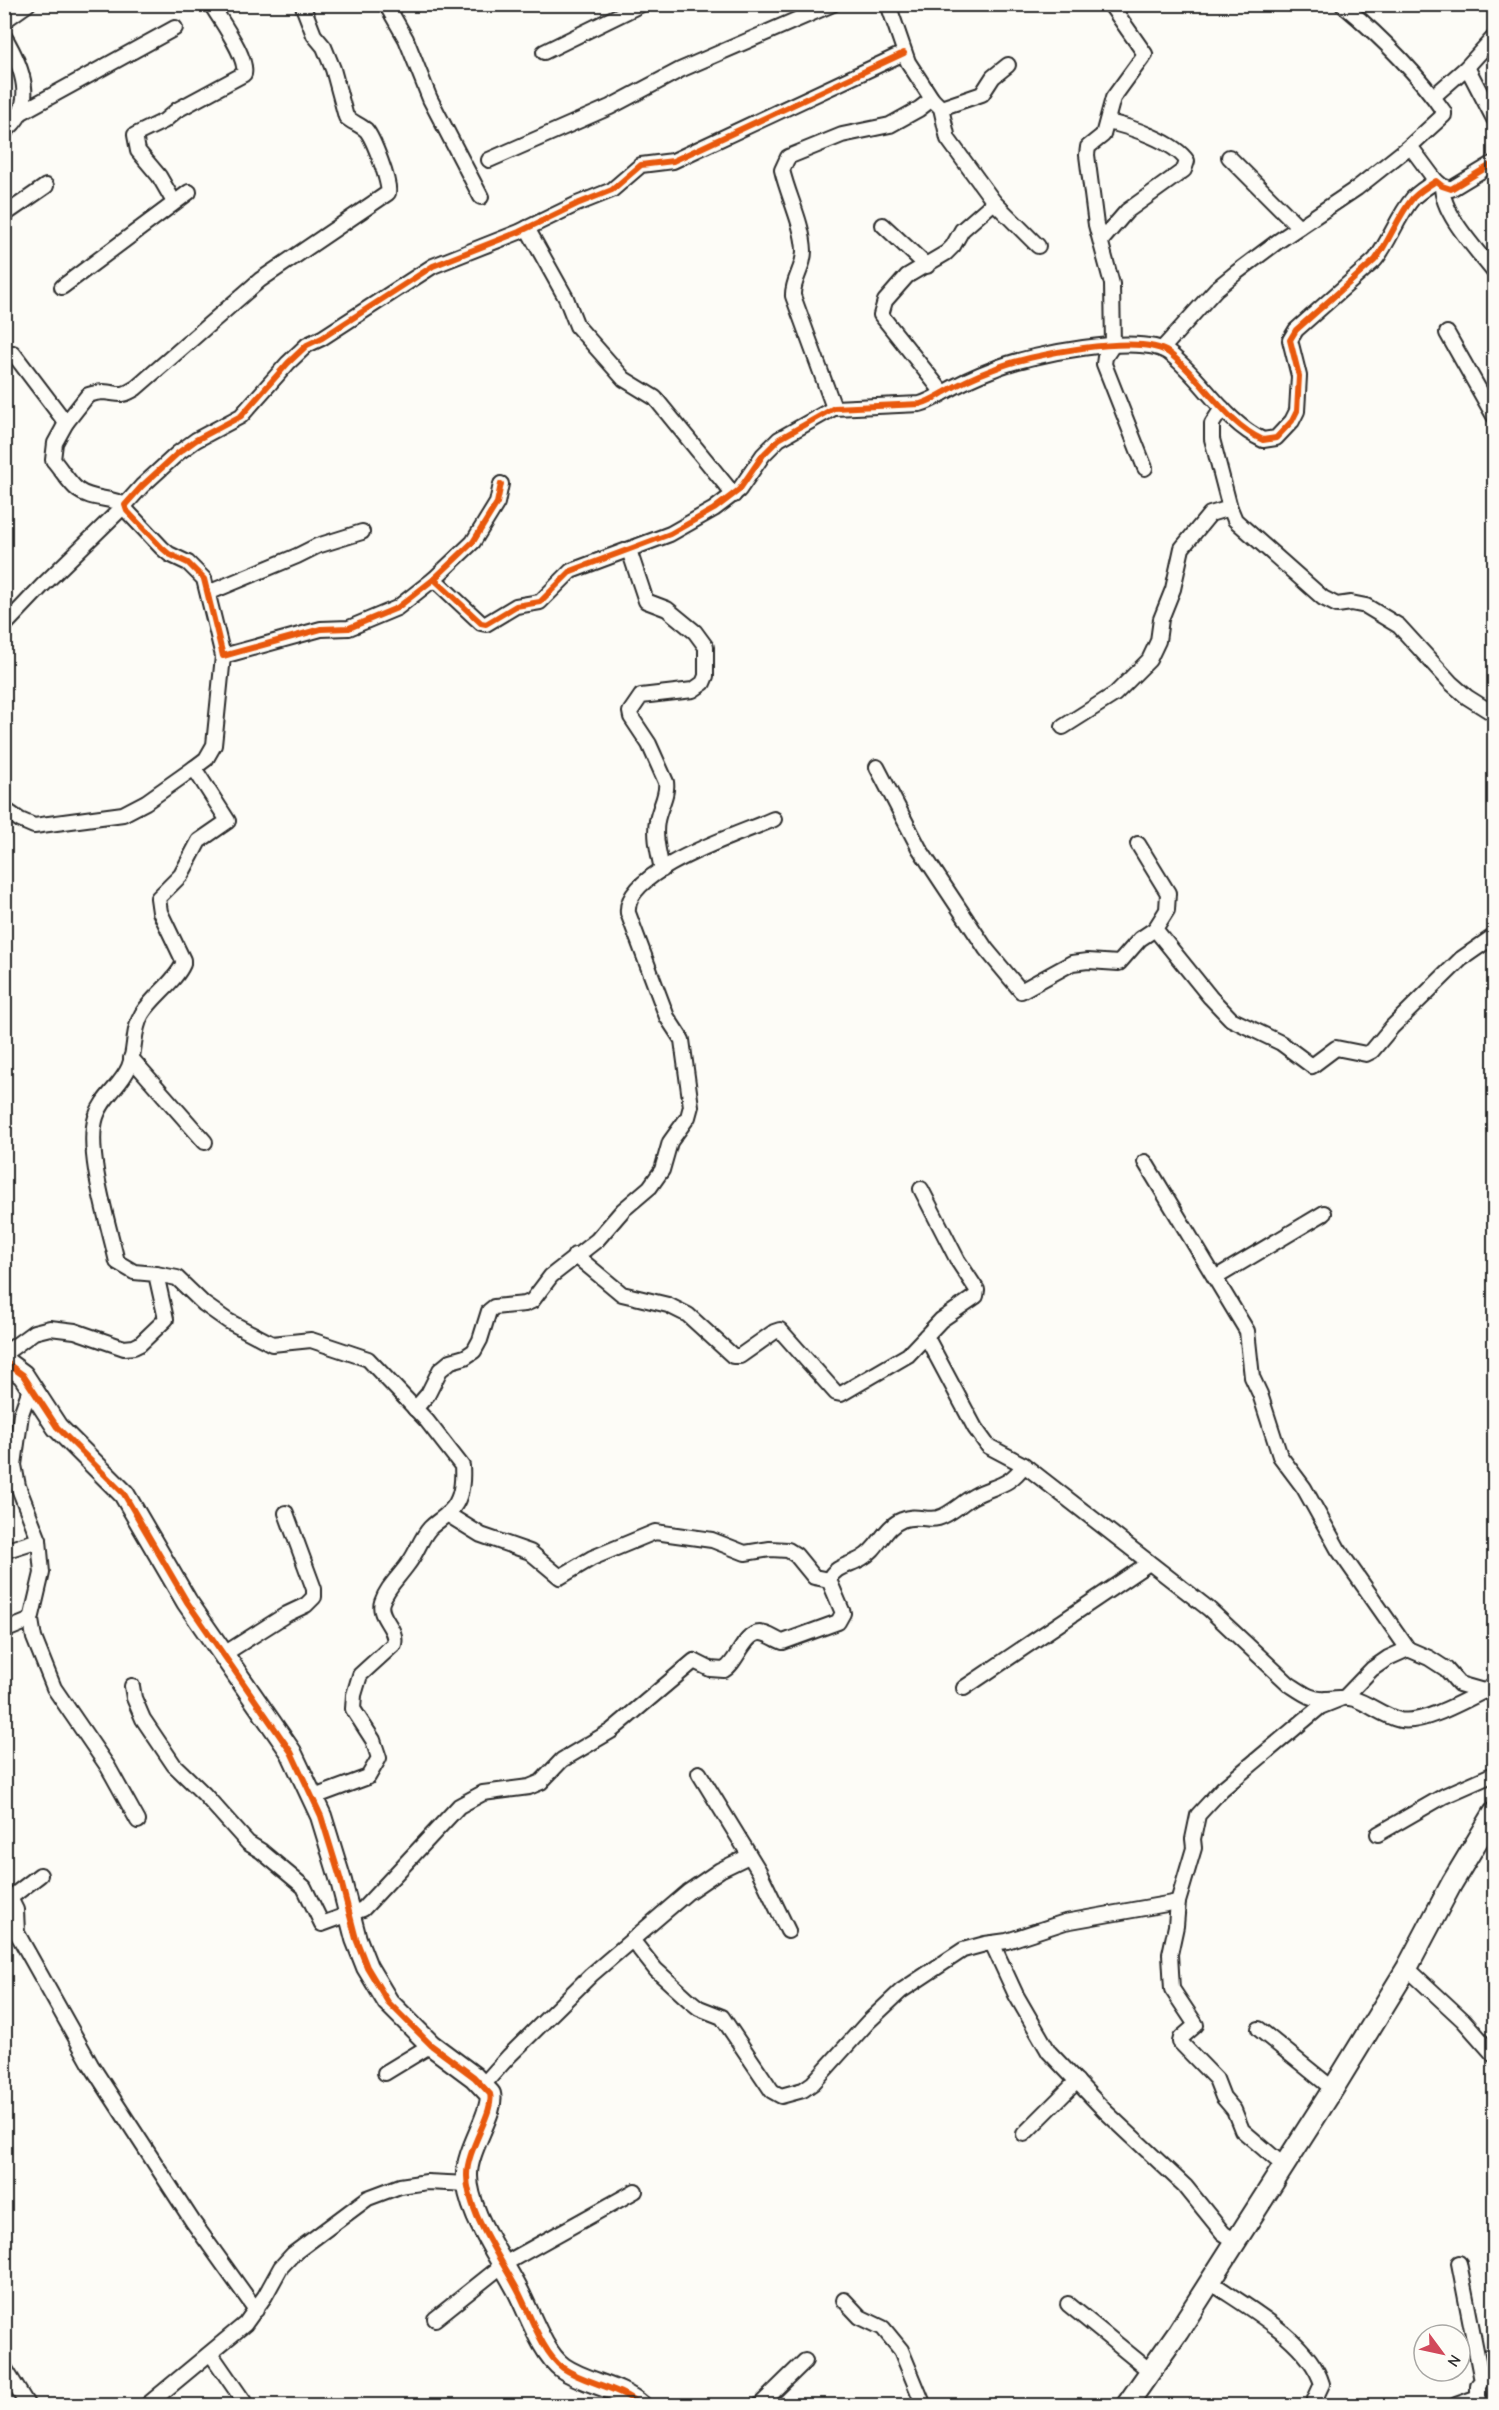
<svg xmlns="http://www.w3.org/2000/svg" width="1499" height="2410" viewBox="0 0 1499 2410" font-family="'Comic Neue',sans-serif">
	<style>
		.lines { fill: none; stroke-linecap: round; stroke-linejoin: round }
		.street-casing { stroke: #2b2b2b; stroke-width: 18 }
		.secondary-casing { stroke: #2b2b2b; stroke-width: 24 }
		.street { stroke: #fdfcf7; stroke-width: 14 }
		.secondary { stroke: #fdfcf7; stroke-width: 20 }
		.cycleway-casing { stroke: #fdfcf7; stroke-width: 10 }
		.cycleway { stroke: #e8590c; stroke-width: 6 }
	</style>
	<rect width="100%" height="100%" fill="#fdfcf7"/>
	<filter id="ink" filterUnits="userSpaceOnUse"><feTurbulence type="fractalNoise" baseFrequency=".0167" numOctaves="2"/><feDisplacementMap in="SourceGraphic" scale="12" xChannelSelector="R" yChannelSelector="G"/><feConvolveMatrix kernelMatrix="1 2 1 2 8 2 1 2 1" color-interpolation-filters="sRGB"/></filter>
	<g filter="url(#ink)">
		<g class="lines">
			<defs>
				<g id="street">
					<polyline points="386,4 406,39 430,99 481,197"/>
					<polyline points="888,4 908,62 932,99 941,108 948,139 994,202 962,230 953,246 946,253 907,276 885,301 881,315 943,393"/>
					<polyline points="1110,4 1145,54 1113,98 1103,135 1088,147 1087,155 1096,225 1112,284 1113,345 1105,357 1104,364 1145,468"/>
					<path d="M1342,4C1380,36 1416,71 1444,112V115L1410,146L1436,181"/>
					<polyline points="4,21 28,4"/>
					<path d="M4,36C22,66 39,106 4,132"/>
					<polyline points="544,52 642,4"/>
					<polyline points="1467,67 1494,119"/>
					<polyline points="1434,96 1467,67 1494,37"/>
					<polyline points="941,108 982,94 993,77 1008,65"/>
					<polyline points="20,113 175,28"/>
					<polyline points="1229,157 1299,227"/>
					<polyline points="489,160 610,107 680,70 833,4"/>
					<path d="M1442,186C1442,214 1477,250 1494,272"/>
					<path d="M174,202L159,176L138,151L135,135L164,121L177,110L244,74C248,57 220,20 211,4"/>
					<polyline points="994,202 1038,246"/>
					<polyline points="4,215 46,186"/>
					<polyline points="883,225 927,266"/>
					<polyline points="527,228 566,298 577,326 624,379 655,398 734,495"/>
					<path d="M1101,241L1127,211L1184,170L1187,161C1175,142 1129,126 1107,122"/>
					<polyline points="62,287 189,192"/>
					<polyline points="1447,333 1494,416"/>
					<polyline points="1162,349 1216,289 1237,272 1277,242 1357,188 1410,146"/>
					<path d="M834,408L793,296C792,280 804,269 804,251C803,224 788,196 782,170L788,157L842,135L890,125L919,109L932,99"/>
					<polyline points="1222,408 1212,424 1212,439 1230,508 1235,520 1323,598 1337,605 1351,603 1366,606 1399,626 1451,683 1467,697 1494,714"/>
					<path d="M66,423L88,395C93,394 98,392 103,392C120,393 120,398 136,388L260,280L388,193C391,184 373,138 366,130C360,125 352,122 346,117L333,69L324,47L314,35L302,4"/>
					<polyline points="501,484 497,503 473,542 434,579 397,608 349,628 321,629 223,656 204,579 188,563 169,554 162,548 127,511 125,505 142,486 178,453 196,440 241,416 288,363 307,345 322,338 433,266 519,232 577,204 612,190 641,165 673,161 904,53"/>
					<path d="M629,550L646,601L667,609L695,632L706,647V676L703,683L693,690L641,696L630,712L631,717L649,744L666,782C668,795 659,808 657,821C654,837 659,854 662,870"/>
					<path d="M434,579L481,623L486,624L516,606L540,602L571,571L670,534L714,509L739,490L763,455L779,439L834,408L920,404C930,401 936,397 945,392C960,383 978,375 994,369C1026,355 1142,332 1169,353C1203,379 1224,422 1263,440L1276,438L1292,421L1297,411L1299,376L1290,340L1296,330L1375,260C1390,241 1397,217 1413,198C1420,191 1428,186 1436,181L1442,186L1451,189L1494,163"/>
					<polyline points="208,593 297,556 317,546 362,532"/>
					<path d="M4,626L42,586L125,505C111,497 91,500 78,490C69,483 61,469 53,460L55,443L66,423L13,353"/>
					<polyline points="1063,727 1115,694 1149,660 1158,641 1161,619 1173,589 1182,548 1210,514 1230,508"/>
					<polyline points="877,767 919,848 986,949 1021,991 1072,963 1088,961 1119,963 1140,939 1155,929"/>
					<polyline points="4,809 20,820 34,826 123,814 146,802 194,768"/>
					<polyline points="1138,844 1168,893 1167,910 1155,929 1210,997 1231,1019 1281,1043 1312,1066 1336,1048 1366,1054 1372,1051 1392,1027 1461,959 1494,936"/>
					<polyline points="131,1058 205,1142"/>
					<polyline points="1145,1162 1247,1331 1252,1377 1260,1394 1280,1456 1304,1488 1338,1549 1408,1649 1429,1658 1446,1669 1459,1684 1487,1692"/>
					<polyline points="575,1255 622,1294 668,1305 688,1315 733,1356 740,1356 774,1332 780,1330 836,1393 841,1394 908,1355 941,1320 976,1296 977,1290 958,1261 921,1189"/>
					<path d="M156,1274L177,1278L204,1304L228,1321L272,1344L311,1340L368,1359L427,1421L462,1466C463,1481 462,1499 451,1510C445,1517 436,1522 430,1528C420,1539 417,1553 408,1564C399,1577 387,1587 382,1602C377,1617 398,1628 394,1644L360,1675L354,1695L353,1709L373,1740L379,1758L368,1777L314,1797"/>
					<polyline points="1215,1278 1324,1213"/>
					<path d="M926,1336L975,1428L988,1446L1024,1465L1209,1609L1289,1684C1300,1691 1312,1701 1326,1699C1336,1699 1344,1696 1354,1699C1368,1703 1383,1716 1400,1720C1424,1725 1471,1697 1494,1686"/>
					<path d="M4,1354L34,1332L50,1328L75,1331L124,1348L134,1347L140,1344L166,1319L156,1274L134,1272L117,1262C109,1225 85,1152 96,1117C102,1097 121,1086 129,1067C136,1050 132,1031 142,1014C153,996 175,982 183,964V960L160,912L158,898L181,875L199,841L228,821L194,768L206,759L214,745L223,656"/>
					<polyline points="31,1386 21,1414 14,1465 18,1486 39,1540 42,1573 31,1620 34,1638 54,1688 108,1767 138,1821"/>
					<path d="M415,1409L428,1394L440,1370L451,1361L465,1357L474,1351L480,1340L489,1311L494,1307L525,1304L532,1301L551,1276L597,1240L623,1210L650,1187L662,1170L670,1142L688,1117L691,1106L682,1040L667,1017L628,913C623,870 743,833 774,819"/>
					<polyline points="447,1514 481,1535 530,1552 560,1577 592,1558 655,1532 712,1540 745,1553 770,1549 788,1550 796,1555 814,1577 829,1580"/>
					<polyline points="4,1551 39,1540"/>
					<polyline points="4,1631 31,1620"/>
					<polyline points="224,1654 287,1614 306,1605 314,1597 314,1589 286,1513"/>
					<path d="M132,1686L134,1698L143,1719L174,1765L204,1794L248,1843L261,1851L304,1887L322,1924L363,1909L459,1806L483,1793L529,1787L541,1782L562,1760L611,1731L694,1661L710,1669L724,1670C737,1663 744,1633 760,1633C768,1633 776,1640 783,1642L838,1622L843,1613L829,1580C834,1566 851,1565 862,1558C879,1549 884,1527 902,1520C915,1514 926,1521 938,1518C952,1514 962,1502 974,1496C995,1485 1009,1487 1024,1465"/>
					<polyline points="964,1688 1149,1563"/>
					<polyline points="699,1773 759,1871 788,1931"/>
					<polyline points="1378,1834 1444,1796 1494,1774"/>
					<polyline points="40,1875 10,1898 16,1910 17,1933 91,2065 193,2222 256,2310"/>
					<polyline points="633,1941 656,1970 689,2000 699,2008 722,2017 772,2091 781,2096 803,2090 813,2083 868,2022 901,1991 963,1950 985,1944 1007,1941 1065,1922 1178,1902"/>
					<polyline points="992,1943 1016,1995 1049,2052 1106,2112 1185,2186 1223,2233 1235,2241"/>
					<polyline points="1407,1968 1463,2020 1494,2055"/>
					<polyline points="1259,2029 1333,2089"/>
					<polyline points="385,2073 431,2045"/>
					<polyline points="483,2085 509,2056 591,1975 688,1892 720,1870 749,1856"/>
					<polyline points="1024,2134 1077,2081"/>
					<polyline points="1284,2166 1242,2130 1234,2110 1223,2097 1216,2079 1180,2042 1181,2038 1196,2025 1172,1989 1170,1954 1176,1926 1178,1902 1194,1848 1193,1839 1198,1815 1222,1789 1320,1707 1345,1697 1372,1669 1388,1658 1408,1649"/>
					<polyline points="1459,2263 1482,2381 1478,2385 1478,2397"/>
					<path d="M1209,2281C1245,2306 1309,2340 1322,2384L1315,2399L1318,2406"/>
					<polyline points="844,2300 860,2317 883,2328 901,2350 924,2406"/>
					<polyline points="1068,2304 1150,2371"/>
					<polyline points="435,2319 504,2264 635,2191"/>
					<polyline points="211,2354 247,2406"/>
					<polyline points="4,2367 28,2406"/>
					<polyline points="1456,2405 1478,2397 1481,2404"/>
					<polyline points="146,2406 245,2324 265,2296 281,2267 293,2254 368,2198 400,2186 427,2182 468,2184"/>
					<polyline points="759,2406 805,2361"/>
				</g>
				<g id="secondary">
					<path d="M4,1361L23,1375L57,1427L124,1494L187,1602L291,1752L321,1816L341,1881L356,1939L367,1967L388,2002L431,2045L474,2077L490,2094C495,2111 466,2150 467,2176C467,2190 472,2204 477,2216C488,2241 504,2265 517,2289C529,2311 542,2353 563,2368C586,2384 619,2386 641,2406"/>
					<polyline points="1126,2406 1178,2332 1333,2089 1407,1968 1452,1883 1494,1813"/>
				</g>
			</defs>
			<use href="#street" class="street-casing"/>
			<use href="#secondary" class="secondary-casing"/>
			<use href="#street" class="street"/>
			<use href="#secondary" class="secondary"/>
			<defs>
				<g id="cycleway">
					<polyline points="501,484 497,503 473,542 434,579 397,608 349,628 321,629 223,656 204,579 188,563 169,554 162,548 127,511 125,505 142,486 178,453 196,440 241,416 288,363 307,345 322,338 433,266 519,232 577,204 612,190 641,165 673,161 904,53"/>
					<path d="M434,579L481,623L486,624L516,606L540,602L571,571L670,534L714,509L739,490L763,455L779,439L834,408L920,404C930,401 936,397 945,392C960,383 978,375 994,369C1026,355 1142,332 1169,353C1203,379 1224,422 1263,440L1276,438L1292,421L1297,411L1299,376L1290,340L1296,330L1375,260C1390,241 1397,217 1413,198C1420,191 1428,186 1436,181L1442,186L1451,189L1494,163"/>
					<path d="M4,1361L23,1375L57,1427L124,1494L187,1602L291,1752L321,1816L341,1881L356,1939L367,1967L388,2002L431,2045L474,2077L490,2094C495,2111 466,2150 467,2176C467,2190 472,2204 477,2216C488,2241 504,2265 517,2289C529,2311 542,2353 563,2368C586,2384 619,2386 641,2406"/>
				</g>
			</defs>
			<use href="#cycleway" class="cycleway-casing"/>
			<use href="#cycleway" class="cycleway"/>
		</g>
	</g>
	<rect width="1499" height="2410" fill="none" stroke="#fdfcf7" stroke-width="24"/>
	<rect x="12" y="12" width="1475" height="2386" fill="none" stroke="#2b2b2b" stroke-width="2" filter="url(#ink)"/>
	<g transform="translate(1442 2353) rotate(123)"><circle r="28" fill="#fdfcf7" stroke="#a9a8a5" stroke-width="1.5"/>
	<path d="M0-4.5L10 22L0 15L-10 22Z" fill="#d1495b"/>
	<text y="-9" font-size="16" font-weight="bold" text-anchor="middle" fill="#2b2b2b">N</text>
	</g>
</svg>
